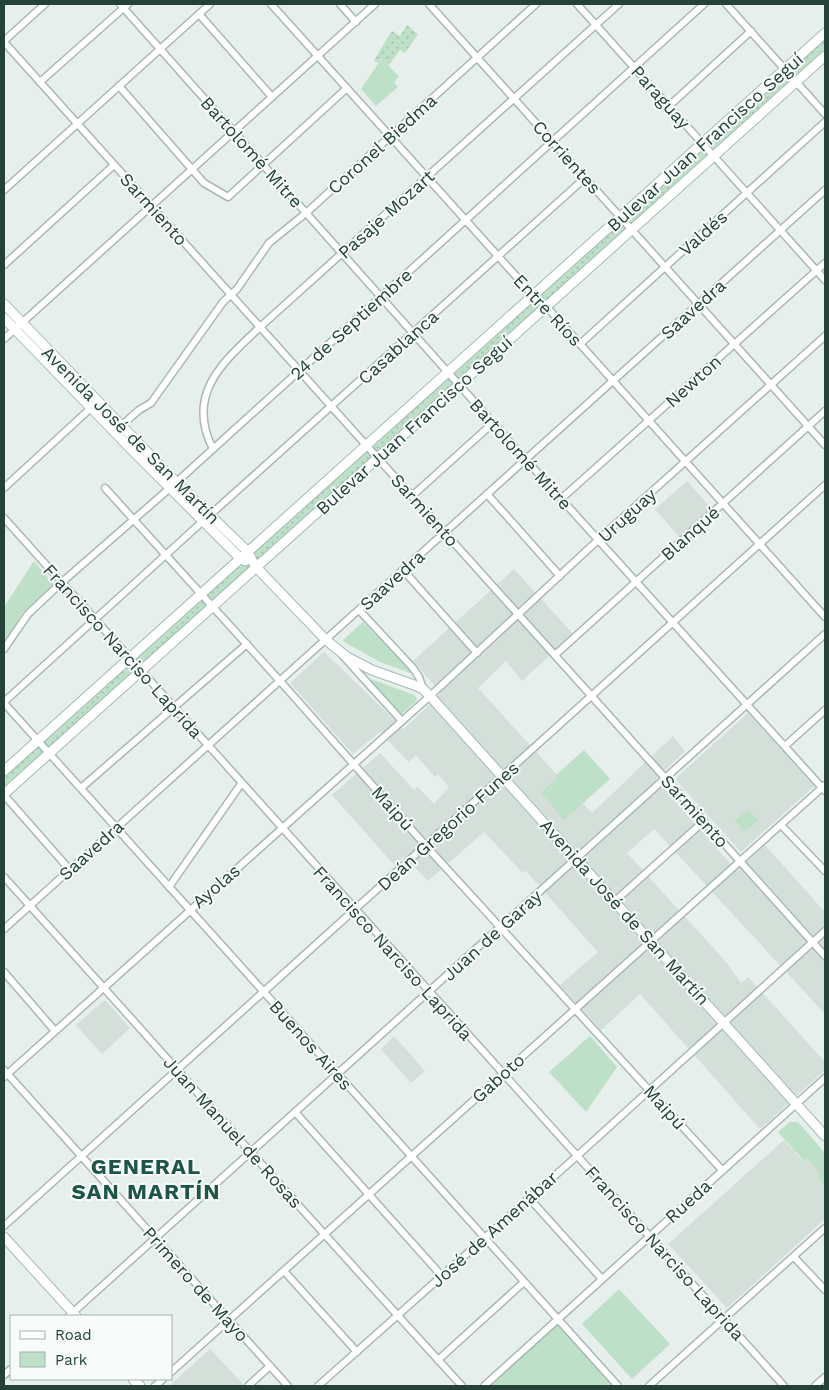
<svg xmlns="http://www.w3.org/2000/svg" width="829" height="1390" viewBox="0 0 829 1390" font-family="'Work Sans',sans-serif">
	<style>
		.built { fill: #d4dfda }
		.grass { fill: url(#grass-dots) }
		.green { fill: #bfe0c8 }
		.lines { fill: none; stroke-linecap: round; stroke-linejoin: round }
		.street-casing { stroke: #a8b8b2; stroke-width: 9 }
		.secondary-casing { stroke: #a4bbb3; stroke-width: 11 }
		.street { stroke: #fff; stroke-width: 6 }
		.secondary { stroke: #fff; stroke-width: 9 }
		.labels { text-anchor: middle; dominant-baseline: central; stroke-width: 4; stroke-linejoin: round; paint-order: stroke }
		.street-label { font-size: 18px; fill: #24423a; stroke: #f7fbf9 }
		.district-label { font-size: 22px; font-weight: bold; letter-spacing: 1px; fill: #1f5548; stroke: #f7fbf9 }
	</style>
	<defs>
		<pattern id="grass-dots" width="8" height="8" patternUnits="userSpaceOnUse" patternTransform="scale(1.25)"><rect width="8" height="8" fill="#bfe0c8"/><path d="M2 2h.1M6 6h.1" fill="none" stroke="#a4c1ad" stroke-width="1.8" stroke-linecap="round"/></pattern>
	</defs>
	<rect width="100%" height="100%" fill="#e6efeb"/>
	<g class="built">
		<polygon points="687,481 713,510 680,538 655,509"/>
		<polygon points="514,569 573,634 522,681 506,661 478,688 592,813 673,736 685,751 656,779 737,871 765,845 825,912 825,1014 654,829 627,853 727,963 741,983 748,977 825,1062 825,1070 760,1129 640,994 601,1030 560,985 598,952 526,871 523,873 484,832 428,881 404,856 395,866 332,795 380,753 414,790 418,787 434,804 449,787 438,774 435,777 416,755 409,762 380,732 353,754 290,683 324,652 404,729 441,693 413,661"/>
		<polygon points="748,713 814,786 741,852 675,779"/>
		<polygon points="105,1000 130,1028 102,1054 76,1025"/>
		<polygon points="394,1036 425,1071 411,1083 381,1049"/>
		<polygon points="784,1140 803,1161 807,1158 821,1173 817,1176 825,1186 825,1219 727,1308 668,1244"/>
		<polygon points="210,1349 243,1384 241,1386 169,1386"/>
	</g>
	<g class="grass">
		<polygon points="407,25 418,34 405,53 400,50 389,65 382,58 378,63 374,60 392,31 400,36"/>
		<polygon points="825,33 825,56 4,794 4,771"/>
	</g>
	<g class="green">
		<polygon points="382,58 399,77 394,82 398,87 376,106 361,89"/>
		<polygon points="34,561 54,585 23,612 4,643 4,607"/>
		<polygon points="363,622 410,669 410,673 380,662 344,642 343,640"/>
		<polygon points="371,679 414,695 417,698 416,701 401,715 371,683"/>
		<polygon points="584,750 610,779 564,820 541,793 557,778 555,776"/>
		<polygon points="748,809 758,820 745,832 735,821"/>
		<polygon points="590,1036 617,1067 586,1112 549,1072"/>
		<polygon points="790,1122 798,1122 825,1153 825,1186 817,1176 820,1173 807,1158 804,1161 778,1132"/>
		<polygon points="619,1289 670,1344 632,1379 582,1324"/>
		<polygon points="558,1319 618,1386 484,1386"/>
	</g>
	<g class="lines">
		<defs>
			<g id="street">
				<polyline points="120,4 526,460 825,791"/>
				<polyline points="271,4 533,295 546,306 580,344 825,617"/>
				<polyline points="340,4 356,22"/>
				<polyline points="429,4 825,445"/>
				<polyline points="577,4 825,280"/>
				<polyline points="726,4 825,114"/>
				<polyline points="199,14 272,97"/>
				<polyline points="4,41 45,4"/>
				<polyline points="4,42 825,956"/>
				<polyline points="40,82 128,4"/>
				<polyline points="119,86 204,183 228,197 347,88"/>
				<polyline points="669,106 751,31"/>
				<polyline points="4,190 210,4"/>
				<polyline points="4,265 114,165"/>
				<polyline points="4,339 375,4"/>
				<polyline points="580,344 825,122"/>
				<polyline points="121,426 139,410 151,403 223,302 237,289 269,243 306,213 536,4"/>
				<path d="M213,449C185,394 223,362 260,327L619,4"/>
				<polyline points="4,488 93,406"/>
				<polyline points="105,488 280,681 426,846 722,1170"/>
				<polyline points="487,494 560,576"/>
				<polyline points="412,496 493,423"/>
				<polyline points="561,499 825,263"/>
				<polyline points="210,515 585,178"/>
				<polyline points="4,518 784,1386"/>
				<polyline points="403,570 477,653"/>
				<polyline points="359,610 413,668 419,677 423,689"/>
				<polyline points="4,649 28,614 61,583 170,488 704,4"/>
				<polyline points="555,655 825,411"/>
				<polyline points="343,656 402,721"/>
				<polyline points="4,702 203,521"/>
				<polyline points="4,703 618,1386"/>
				<polyline points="785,746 825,710"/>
				<polyline points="81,788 247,644"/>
				<polyline points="4,795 70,870"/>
				<polyline points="781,825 825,871"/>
				<path d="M4,877C157,1046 308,1218 462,1386"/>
				<polyline points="169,887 241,784"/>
				<polyline points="615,901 704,821"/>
				<polyline points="4,929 825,190"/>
				<polyline points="4,972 55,1031"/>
				<polyline points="4,1070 288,1386"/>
				<polyline points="4,1077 430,696 598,540 825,336"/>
				<polyline points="295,1112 441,1275"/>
				<polyline points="529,1198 602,1279"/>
				<polyline points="4,1226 825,485"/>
				<polyline points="794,1257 825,1290"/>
				<polyline points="284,1271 357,1352"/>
				<polyline points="69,1316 825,634"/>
				<polyline points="438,1360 524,1282"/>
				<polyline points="171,1372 825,785"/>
				<polyline points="4,1375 11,1369"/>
				<polyline points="155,1386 163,1379"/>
				<polyline points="248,1386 270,1366"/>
				<polyline points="318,1386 577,1156 825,931"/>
				<polyline points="484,1386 825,1078"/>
				<polyline points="649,1386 825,1228"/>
				<polyline points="815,1386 825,1377"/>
			</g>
			<g id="secondary">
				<polyline points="4,304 176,482 247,551 256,567 326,640 347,657 372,670 414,685 423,689 430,696 825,1136"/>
				<polyline points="4,318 129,447 240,558 245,561"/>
				<polyline points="4,771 825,33"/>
				<polyline points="4,794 825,56"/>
				<polyline points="4,1237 76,1316"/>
				<polyline points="133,1379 140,1386"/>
			</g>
		</defs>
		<use href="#street" class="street-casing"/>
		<use href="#secondary" class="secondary-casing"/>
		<use href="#street" class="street"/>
		<use href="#secondary" class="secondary"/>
	</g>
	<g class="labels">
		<g class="street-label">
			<text transform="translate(661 97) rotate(48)">Paraguay</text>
			<text transform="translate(705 142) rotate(-42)">Bulevar Juan Francisco Seguí</text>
			<text transform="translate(382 144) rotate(-42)">Coronel Biedma</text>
			<text transform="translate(252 152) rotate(48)">Bartolomé Mitre</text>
			<text transform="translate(567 157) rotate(48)">Corrientes</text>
			<text transform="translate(154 209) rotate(48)">Sarmiento</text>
			<text transform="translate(386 214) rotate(-42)">Pasaje Mozart</text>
			<text transform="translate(703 233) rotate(-42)">Valdés</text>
			<text transform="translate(693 309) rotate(-42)">Saavedra</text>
			<text transform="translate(548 310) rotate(47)">Entre Ríos</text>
			<text transform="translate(351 324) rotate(-42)">24 de Septiembre</text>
			<text transform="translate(398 347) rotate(-42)">Casablanca</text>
			<text transform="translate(693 381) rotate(-42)">Newton</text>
			<text transform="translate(414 425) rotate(-42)">Bulevar Juan Francisco Seguí</text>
			<text transform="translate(131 435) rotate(45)">Avenida José de San Martín</text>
			<text transform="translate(521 454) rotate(48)">Bartolomé Mitre</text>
			<text transform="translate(425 510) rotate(48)">Sarmiento</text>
			<text transform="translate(627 515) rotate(-42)">Uruguay</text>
			<text transform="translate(690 533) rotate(-42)">Blanqué</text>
			<text transform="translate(392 580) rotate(-42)">Saavedra</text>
			<text transform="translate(123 651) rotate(48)">Francisco Narciso Laprida</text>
			<text transform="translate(393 808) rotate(48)">Maipú</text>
			<text transform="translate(695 811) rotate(48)">Sarmiento</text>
			<text transform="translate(448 826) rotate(-42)">Deán Gregorio Funes</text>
			<text transform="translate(91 850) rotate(-42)">Saavedra</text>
			<text transform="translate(216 886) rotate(-41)">Ayolas</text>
			<text transform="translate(625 912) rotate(48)">Avenida José de San Martín</text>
			<text transform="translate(492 935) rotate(-42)">Juan de Garay</text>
			<text transform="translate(393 953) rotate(48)">Francisco Narciso Laprida</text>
			<text transform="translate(311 1045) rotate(48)">Buenos Aires</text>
			<text transform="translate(498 1078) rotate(-42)">Gaboto</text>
			<text transform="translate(665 1107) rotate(48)">Maipú</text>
			<text transform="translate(233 1132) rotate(48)">Juan Manuel de Rosas</text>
			<text transform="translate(688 1201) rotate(-42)">Rueda</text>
			<text transform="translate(494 1229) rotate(-42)">José de Amenábar</text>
			<text transform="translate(665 1253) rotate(48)">Francisco Narciso Laprida</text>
			<text transform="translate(196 1284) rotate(48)">Primero de Mayo</text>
		</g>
		<g class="district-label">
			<text x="146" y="1166">GENERAL<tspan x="146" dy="25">SAN MARTÍN</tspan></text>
		</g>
	</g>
	<rect width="829" height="1390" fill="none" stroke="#24423a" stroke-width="10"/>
	<rect x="10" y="1315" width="162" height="65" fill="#f7fbf9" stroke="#a3b1ad"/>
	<rect x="20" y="1331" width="25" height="8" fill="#ffffff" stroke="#a3b1ad"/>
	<text x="55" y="1340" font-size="15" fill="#24423a">Road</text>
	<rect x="20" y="1352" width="25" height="15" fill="#bfe0c8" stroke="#a3b1ad"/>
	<text x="55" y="1365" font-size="15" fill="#24423a">Park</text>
</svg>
